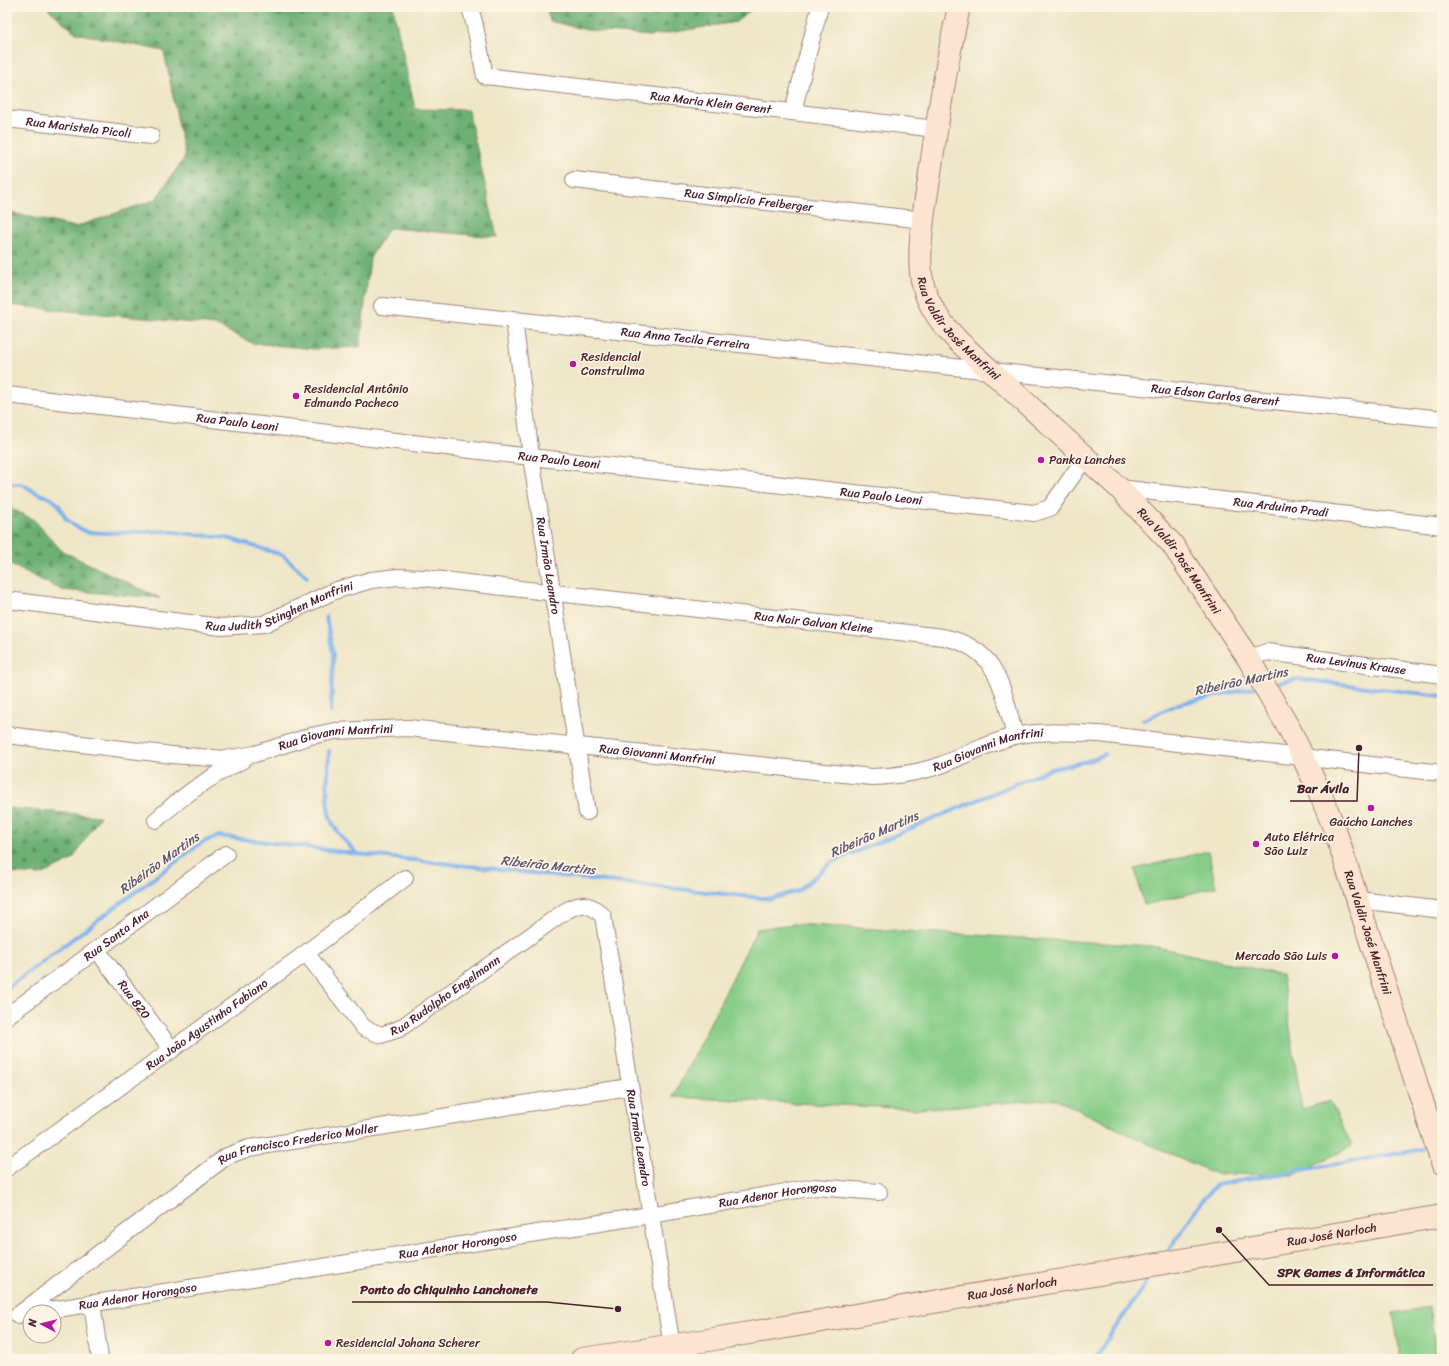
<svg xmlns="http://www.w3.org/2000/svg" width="1449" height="1366" viewBox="0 0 1449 1366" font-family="Sriracha,sans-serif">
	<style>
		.grass { fill: #87cd88; stroke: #68765a }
		.forest { fill: url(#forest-firs); stroke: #5c6850 }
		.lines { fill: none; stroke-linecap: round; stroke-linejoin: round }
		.stream { stroke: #7fb3ed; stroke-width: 4 }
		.street-casing { stroke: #9c8279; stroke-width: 18 }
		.secondary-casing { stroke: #9c8279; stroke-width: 24 }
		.street { stroke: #fff; stroke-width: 16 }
		.secondary { stroke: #fde4d0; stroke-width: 22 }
		.poi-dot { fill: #b5179e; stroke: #fcf5e5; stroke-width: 1.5 }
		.labels { text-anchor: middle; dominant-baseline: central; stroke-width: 3.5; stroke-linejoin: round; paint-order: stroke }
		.street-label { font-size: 12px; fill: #4a1f2b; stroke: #fcf5e5 }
		.poi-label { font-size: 12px; fill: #4a1f2b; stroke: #fcf5e5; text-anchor: start }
		.water-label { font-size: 13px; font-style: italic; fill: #5d536f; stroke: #fcf5e5 }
		.leader { fill: none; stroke: #4a1f2b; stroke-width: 1.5 }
		.callout-dot { fill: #4a1f2b; stroke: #fcf5e5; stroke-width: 1.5 }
		.callout-label { font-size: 13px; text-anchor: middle; font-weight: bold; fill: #4a1f2b; stroke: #fcf5e5; stroke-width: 3.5; stroke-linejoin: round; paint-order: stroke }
	</style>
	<defs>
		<pattern id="forest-firs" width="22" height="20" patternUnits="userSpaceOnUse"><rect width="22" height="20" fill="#6db074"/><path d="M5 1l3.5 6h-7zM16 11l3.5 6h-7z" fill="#5c8f5f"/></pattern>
	</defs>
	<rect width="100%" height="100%" fill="#fcf5e5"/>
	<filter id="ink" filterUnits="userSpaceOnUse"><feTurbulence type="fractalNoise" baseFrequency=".025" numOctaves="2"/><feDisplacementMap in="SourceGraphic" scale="8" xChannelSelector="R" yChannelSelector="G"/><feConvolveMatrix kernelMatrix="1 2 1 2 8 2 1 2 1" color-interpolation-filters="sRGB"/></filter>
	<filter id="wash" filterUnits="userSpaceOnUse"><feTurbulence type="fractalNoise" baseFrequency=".012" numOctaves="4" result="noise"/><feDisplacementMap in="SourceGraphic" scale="16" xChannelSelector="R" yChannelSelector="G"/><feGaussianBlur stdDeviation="0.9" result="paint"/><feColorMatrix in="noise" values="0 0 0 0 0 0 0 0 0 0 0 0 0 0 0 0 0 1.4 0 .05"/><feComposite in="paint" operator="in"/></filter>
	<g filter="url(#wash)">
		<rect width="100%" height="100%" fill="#efe6c7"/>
		<g class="grass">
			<polygon points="1208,851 1216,887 1144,905 1135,869"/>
			<polygon points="793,924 1153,946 1282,975 1302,1109 1330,1101 1352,1146 1294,1175 1216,1174 1149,1144 1056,1099 918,1109 673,1097 757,929"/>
			<polygon points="1429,1307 1437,1359 1401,1359 1393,1313"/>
		</g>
		<g class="forest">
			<polygon points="46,7 393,7 415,109 468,110 497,237 389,228 370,258 360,347 314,349 252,343 215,325 7,305 7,212 75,227 155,200 185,157 164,51 76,33"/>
			<polygon points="546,7 755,7 736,22 650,36 587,30 550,21"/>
			<polygon points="7,506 34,520 62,551 160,598 62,590 7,563"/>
			<polygon points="7,808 100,816 72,860 41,875 7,873"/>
		</g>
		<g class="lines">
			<g class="stream">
				<polyline points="7,484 22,484 35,492 52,499 59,505 66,519 75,526 87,532 104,533 165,531 227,538 283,555 307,577"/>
				<polyline points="326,617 333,654 331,712"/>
				<polyline points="1272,684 1298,679 1442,696"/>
				<polyline points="1143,720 1178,704 1257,687"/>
				<path d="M329,751C328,767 325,804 330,817C335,832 347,843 358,854"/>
				<polyline points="7,988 201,843 219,836 358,854 771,899 798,891 832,862 1048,770 1092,760 1105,754"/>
				<polyline points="1167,1253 1202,1201 1216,1185 1423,1149"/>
				<polyline points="1094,1359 1150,1277"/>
			</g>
		</g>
	</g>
	<g filter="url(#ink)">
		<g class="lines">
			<defs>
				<g id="street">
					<path id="s1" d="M470,7L475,26L485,76L936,129"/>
					<polyline points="793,111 820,7"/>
					<path id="s2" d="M7,119L151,136"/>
					<path id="s3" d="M574,180L923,220"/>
					<path id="s4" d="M382,306L1442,419"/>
					<path id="s5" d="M514,319L531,457L587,812"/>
					<path id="s6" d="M7,395L531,457L1034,513L1050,508L1085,458"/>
					<path id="s7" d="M1119,488L1442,526"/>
					<path id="s8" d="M7,600L221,627L264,624L334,591L371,580L398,577L424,578L943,637C999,648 1002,688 1015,736"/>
					<path id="s9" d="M1248,658L1267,652L1442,675"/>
					<path id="s10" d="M7,735L172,755L226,759L255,754L311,736L335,731L408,728L872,777C896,776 919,773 941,765C965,755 989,743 1014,736C1042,730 1071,733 1099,734L1442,773"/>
					<path d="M156,820C183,795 211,776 243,760"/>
					<polyline points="1359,900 1442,910"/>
					<path id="s11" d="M97,950L172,1050"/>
					<path id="s12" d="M306,953L364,1028L381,1035L399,1029L564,912C581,902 589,902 603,916L674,1359"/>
					<path id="s13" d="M7,1016L226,854"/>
					<path id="s14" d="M7,1168L306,953L405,878"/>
					<polyline points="92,1303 100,1359"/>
					<path id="s15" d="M38,1312L650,1215L815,1187L879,1192"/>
					<path id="s16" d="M18,1315L227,1156L249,1148L629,1087"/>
				</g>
				<g id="secondary">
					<path id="s17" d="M959,7C946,64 937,122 929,180C924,209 916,257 923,285C929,308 943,325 958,341L1119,488L1172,544L1248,658L1290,730L1320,793L1335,830L1442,1163"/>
					<path id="s18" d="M582,1359L708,1340L1442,1216"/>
				</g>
			</defs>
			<use href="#street" class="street-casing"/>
			<use href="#secondary" class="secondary-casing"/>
			<use href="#street" class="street"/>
			<use href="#secondary" class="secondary"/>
		</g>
	</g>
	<g class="poi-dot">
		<circle cx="573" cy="364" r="4"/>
		<circle cx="296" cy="396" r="4"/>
		<circle cx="1041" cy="460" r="4"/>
		<circle cx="1371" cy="808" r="4"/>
		<circle cx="1256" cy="844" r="4"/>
		<circle cx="1335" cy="956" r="4"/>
		<circle cx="328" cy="1343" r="4"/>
	</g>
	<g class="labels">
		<g class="street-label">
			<text stroke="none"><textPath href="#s1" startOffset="298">Rua Maria Klein Gerent</textPath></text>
			<text stroke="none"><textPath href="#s2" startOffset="72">Rua Maristela Picoli</textPath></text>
			<text stroke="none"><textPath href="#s3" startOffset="176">Rua Simplício Freiberger</textPath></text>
			<text stroke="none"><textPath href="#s17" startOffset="338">Rua Valdir José Manfrini</textPath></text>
			<text stroke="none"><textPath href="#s4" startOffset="305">Rua Anna Tecila Ferreira</textPath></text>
			<text stroke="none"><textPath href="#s4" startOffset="838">Rua Edson Carlos Gerent</textPath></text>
			<text stroke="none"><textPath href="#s6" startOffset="232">Rua Paulo Leoni</textPath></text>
			<text stroke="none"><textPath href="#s6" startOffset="556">Rua Paulo Leoni</textPath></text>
			<text stroke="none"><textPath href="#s6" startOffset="880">Rua Paulo Leoni</textPath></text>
			<text stroke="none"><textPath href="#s7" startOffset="163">Rua Arduino Pradi</textPath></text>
			<text stroke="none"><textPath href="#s17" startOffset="661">Rua Valdir José Manfrini</textPath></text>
			<text stroke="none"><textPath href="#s5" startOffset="249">Rua Irmão Leandro</textPath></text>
			<text stroke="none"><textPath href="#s8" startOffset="278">Rua Judith Stinghen Manfrini</textPath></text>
			<text stroke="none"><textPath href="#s8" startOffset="820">Rua Nair Galvan Kleine</textPath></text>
			<text stroke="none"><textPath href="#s9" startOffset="110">Rua Levinus Krause</textPath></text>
			<text stroke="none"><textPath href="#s10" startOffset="333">Rua Giovanni Manfrini</textPath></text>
			<text stroke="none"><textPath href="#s10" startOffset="993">Rua Giovanni Manfrini</textPath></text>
			<text stroke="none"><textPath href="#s10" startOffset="657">Rua Giovanni Manfrini</textPath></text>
			<text stroke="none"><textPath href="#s17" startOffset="1081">Rua Valdir José Manfrini</textPath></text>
			<text stroke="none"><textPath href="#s13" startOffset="136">Rua Santa Ana</textPath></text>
			<text stroke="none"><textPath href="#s12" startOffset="189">Rua Rudolpho Engelmann</textPath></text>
			<text stroke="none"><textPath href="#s11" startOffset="62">Rua 820</textPath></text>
			<text stroke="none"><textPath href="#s14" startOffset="246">Rua João Agustinho Fabiano</textPath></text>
			<text stroke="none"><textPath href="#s12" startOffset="603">Rua Irmão Leandro</textPath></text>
			<text stroke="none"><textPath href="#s16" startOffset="335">Rua Francisco Frederico Moller</textPath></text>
			<text stroke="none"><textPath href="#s15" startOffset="749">Rua Adenor Horongoso</textPath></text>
			<text stroke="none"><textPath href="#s18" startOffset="760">Rua José Narloch</textPath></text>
			<text stroke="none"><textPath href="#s15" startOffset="425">Rua Adenor Horongoso</textPath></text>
			<text stroke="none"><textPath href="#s18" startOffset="436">Rua José Narloch</textPath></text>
			<text stroke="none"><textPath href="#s15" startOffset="101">Rua Adenor Horongoso</textPath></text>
		</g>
		<g class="poi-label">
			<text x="581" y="357">Residencial<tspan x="581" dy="14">Construlima</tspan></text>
			<text x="304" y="389">Residencial Antônio<tspan x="304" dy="14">Edmundo Pacheco</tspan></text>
			<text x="1049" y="460">Panka Lanches</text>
			<text x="1371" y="822" text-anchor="middle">Gaúcho Lanches</text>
			<text x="1264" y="837">Auto Elétrica<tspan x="1264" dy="14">São Luiz</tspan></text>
			<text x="1327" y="956" text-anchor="end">Mercado São Luis</text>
			<text x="336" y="1343">Residencial Johana Scherer</text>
		</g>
		<g class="water-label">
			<text transform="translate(1241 681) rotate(-12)">Ribeirão Martins</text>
			<text transform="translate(874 834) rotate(-24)">Ribeirão Martins</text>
			<text transform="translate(159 863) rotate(-36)">Ribeirão Martins</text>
			<text transform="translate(548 865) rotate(6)">Ribeirão Martins</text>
		</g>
	</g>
	<path class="leader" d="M1359 748L1357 801H1290M1219 1230L1269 1285H1433M618 1309L547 1302H352"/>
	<g class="callout-dot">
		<circle cx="1359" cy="748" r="4"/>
		<circle cx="1219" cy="1230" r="4"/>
		<circle cx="618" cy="1309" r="4"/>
	</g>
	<g class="callout-label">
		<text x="1323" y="793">Bar Ávila</text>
		<text x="1351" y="1277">SPK Games &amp; Informática</text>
		<text x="449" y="1294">Ponto do Chiquinho Lanchonete</text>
	</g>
	<rect width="1449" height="1366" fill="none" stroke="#fcf5e5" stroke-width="24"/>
	<g transform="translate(42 1324) rotate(277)"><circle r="19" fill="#fcf5e5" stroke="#b59f9b"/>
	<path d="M0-3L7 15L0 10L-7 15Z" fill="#b5179e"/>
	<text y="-6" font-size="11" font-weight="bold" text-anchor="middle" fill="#4a1f2b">N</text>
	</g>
</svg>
